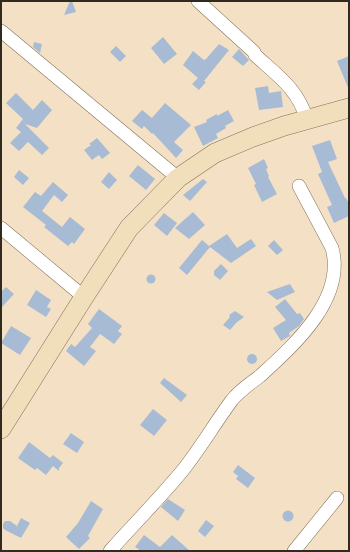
<svg xmlns="http://www.w3.org/2000/svg" width="350" height="552" viewBox="0 0 350 552" font-family="'PT Serif',serif">
	<style>
		.building { fill: #a8bbd4 }
		.lines { fill: none; stroke-linecap: round; stroke-linejoin: round }
		.street-casing { stroke: #817057; stroke-width: 14 }
		.secondary-casing { stroke: #817057; stroke-width: 20 }
		.street { stroke: #fff; stroke-width: 13 }
		.secondary { stroke: #f1dfbc; stroke-width: 19 }
	</style>
	<rect width="100%" height="100%" fill="#f4e1c5"/>
	<g class="building">
		<polygon points="70,1 72,1 76,12 64,15"/>
		<polygon points="163,37 177,54 164,64 151,48"/>
		<polygon points="34,42 42,44 40,53 33,47"/>
		<polygon points="219,44 229,50 204,81 206,82 199,90 192,84 198,78 183,65 193,51 204,60 206,59"/>
		<polygon points="116,46 126,56 120,62 110,52"/>
		<polygon points="239,49 249,60 243,66 232,57"/>
		<polygon points="349,56 349,90 337,61"/>
		<polygon points="268,86 269,93 281,91 283,107 259,110 255,88"/>
		<polygon points="16,93 33,110 42,100 52,110 37,128 25,124 49,148 42,155 28,142 19,151 10,143 21,132 16,128 23,119 6,103"/>
		<polygon points="165,103 191,125 174,142 183,150 176,158 153,133 152,134 144,126 142,129 132,121 142,110 152,118"/>
		<polygon points="228,110 234,121 225,126 226,128 216,134 218,138 203,146 194,127 207,122 206,120 217,114 217,116"/>
		<polygon points="97,138 110,153 102,159 99,155 92,160 84,150 91,145 89,144"/>
		<polygon points="330,140 337,159 328,162 345,198 346,198 349,204 349,216 334,223 327,207 332,205 318,174 322,172 312,146"/>
		<polygon points="264,159 268,168 266,169 269,176 268,177 277,194 262,202 254,185 256,184 248,168"/>
		<polygon points="138,165 155,179 146,190 129,176"/>
		<polygon points="19,170 29,178 23,185 14,177"/>
		<polygon points="109,172 117,180 109,189 101,182"/>
		<polygon points="203,179 207,182 190,201 183,195"/>
		<polygon points="53,182 68,195 62,202 54,195 42,211 62,227 70,217 85,229 74,244 72,242 68,246 44,227 46,225 23,207 35,192 41,196"/>
		<polygon points="193,212 205,225 189,239 175,228"/>
		<polygon points="164,213 177,223 167,236 154,225"/>
		<polygon points="227,234 237,248 251,239 256,246 231,263 210,247 187,275 179,268 202,240 209,246"/>
		<polygon points="274,240 283,250 277,255 268,246"/>
		<polygon points="221,264 228,271 220,280 214,275 214,271"/>
		<circle cx="151" cy="279" r="4.5"/>
		<polygon points="290,284 295,292 277,300 267,292"/>
		<polygon points="6,287 14,294 1,308 1,292"/>
		<polygon points="36,290 51,300 47,307 51,309 46,317 27,305"/>
		<polygon points="285,299 297,314 300,313 304,319 299,326 289,333 290,336 281,341 273,328 286,320 275,307"/>
		<polygon points="99,309 122,326 118,331 122,334 114,344 100,334 90,347 96,351 84,366 66,351 71,344 75,347 92,328 88,324"/>
		<polygon points="235,311 244,317 236,323 230,330 223,325 230,317 229,315"/>
		<polygon points="11,326 31,338 20,355 1,343"/>
		<circle cx="252" cy="359" r="5"/>
		<polygon points="164,378 187,395 181,402 160,383"/>
		<polygon points="153,409 167,420 154,436 140,425"/>
		<polygon points="71,433 84,442 77,453 63,444"/>
		<polygon points="29,442 50,458 53,455 63,463 59,468 59,471 53,466 46,475 37,468 35,470 18,458"/>
		<polygon points="238,465 255,478 248,488 236,479 238,476 233,472"/>
		<polygon points="168,499 185,510 178,521 161,507"/>
		<polygon points="91,501 103,509 88,536 90,538 79,549 66,537 78,523"/>
		<circle cx="288" cy="516" r="5.5"/>
		<polygon points="21,518 30,523 21,538 5,530 3,528 3,524 5,521 10,521 17,526"/>
		<polygon points="206,520 214,526 205,537 198,531"/>
		<polygon points="144,535 160,547 172,535 190,551 141,551 135,547"/>
	</g>
	<g class="lines">
		<defs>
			<g id="street">
				<path d="M198,1L254,52L255,55C278,76 298,89 307,120"/>
				<polyline points="1,31 178,178"/>
				<polyline points="1,228 84,297"/>
				<path d="M110,551C134,524 160,498 183,470C201,447 215,423 232,400C240,390 251,383 260,376C294,345 346,299 332,248L299,186"/>
				<polyline points="294,551 337,498"/>
			</g>
			<polyline id="secondary" points="1,429 84,297 129,228 178,178 215,153 253,137 284,126 349,108"/>
		</defs>
		<use href="#street" class="street-casing"/>
		<use href="#secondary" class="secondary-casing"/>
		<use href="#street" class="street"/>
		<use href="#secondary" class="secondary"/>
	</g>
	<rect width="350" height="552" fill="none" stroke="#312a1f" stroke-width="4"/>
</svg>
